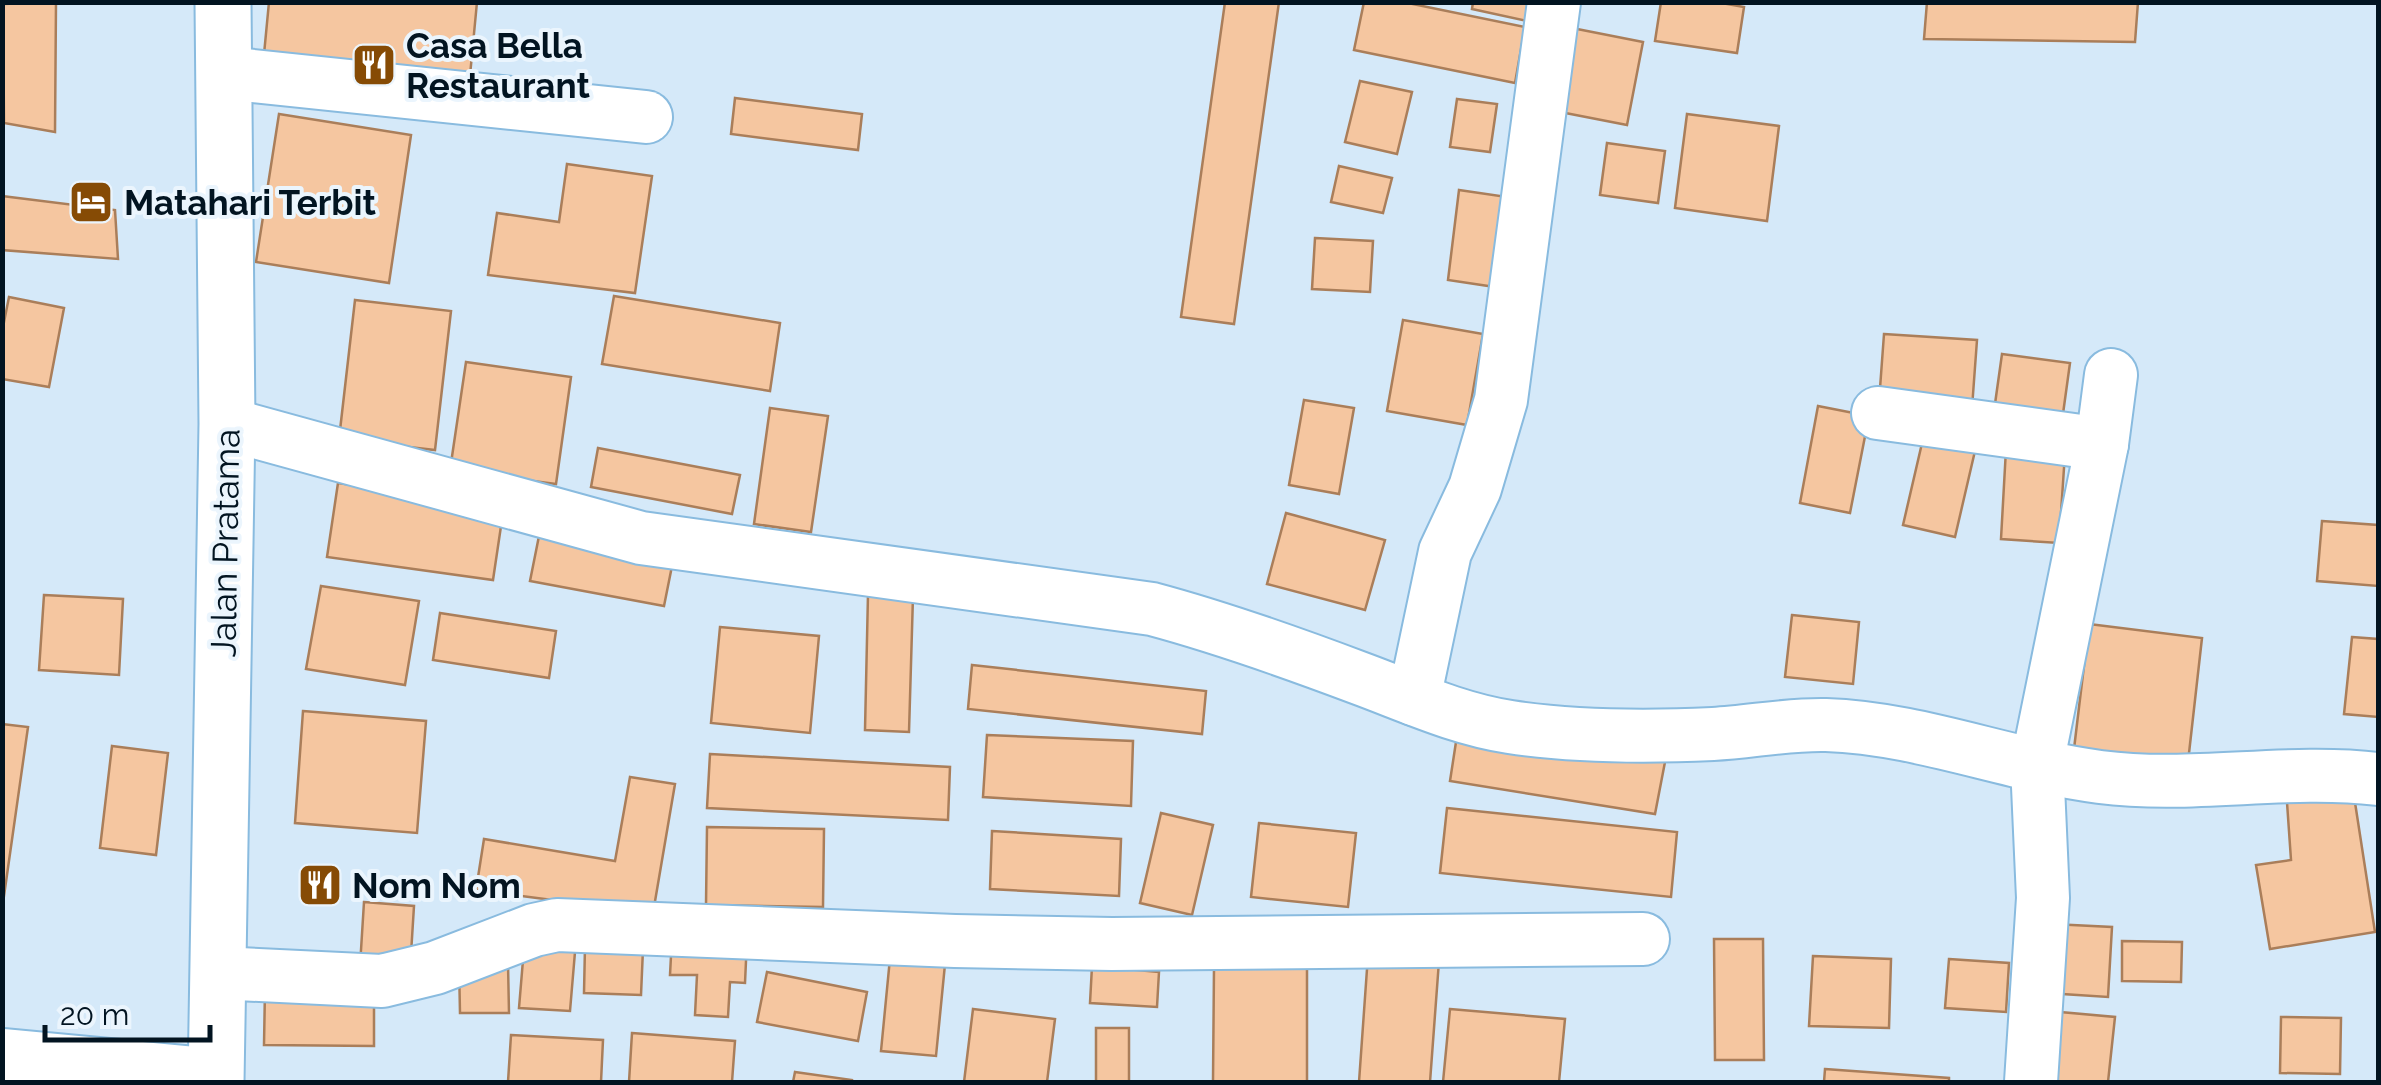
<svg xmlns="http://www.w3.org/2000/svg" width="2381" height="1085" viewBox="0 0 2381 1085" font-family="Raleway,sans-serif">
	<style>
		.building { fill: #f5c6a0; stroke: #aa7e5a; stroke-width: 2.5 }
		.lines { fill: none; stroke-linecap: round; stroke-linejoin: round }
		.street-casing { stroke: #89bbdf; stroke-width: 56 }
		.secondary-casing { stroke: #89bbdf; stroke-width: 59 }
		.street { stroke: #fff; stroke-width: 52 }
		.secondary { stroke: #fff; stroke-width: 55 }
		.labels { text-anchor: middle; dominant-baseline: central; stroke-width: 8; stroke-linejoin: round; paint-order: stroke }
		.poi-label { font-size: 35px; font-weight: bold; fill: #021421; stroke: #ebf5fd; text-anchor: start }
		.street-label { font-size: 35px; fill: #021421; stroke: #ebf5fd }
	</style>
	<rect width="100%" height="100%" fill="#d5e9f9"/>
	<g class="building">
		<polygon points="56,2 55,132 4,123 3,4"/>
		<polygon points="269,2 477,2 469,86 263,65"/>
		<polygon points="1225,2 1279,2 1234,324 1181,317"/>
		<polygon points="1364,2 1403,2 1525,27 1515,83 1354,50"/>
		<polygon points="1473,2 1536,2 1532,22 1472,9"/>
		<polygon points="1661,2 1716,2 1744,7 1737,53 1655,41"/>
		<polygon points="1927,2 2138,2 2135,42 1924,39"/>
		<polygon points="1567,27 1643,42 1627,125 1550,110"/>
		<polygon points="1360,81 1412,92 1397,154 1345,142"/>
		<polygon points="735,98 862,114 858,150 731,134"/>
		<polygon points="1457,99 1497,104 1490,152 1450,147"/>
		<polygon points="279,114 411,135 389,283 256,262"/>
		<polygon points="1687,114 1779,126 1767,221 1675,208"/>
		<polygon points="1607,143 1665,151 1658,203 1600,195"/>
		<polygon points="567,164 652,176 635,293 488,275 497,213 559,222"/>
		<polygon points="1339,166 1392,178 1383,213 1331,202"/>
		<polygon points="1459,190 1507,197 1495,287 1448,280"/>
		<polygon points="2,196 115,210 118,259 2,250"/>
		<polygon points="1315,238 1373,241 1370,292 1312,289"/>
		<polygon points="614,296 780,323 770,391 602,364"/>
		<polygon points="9,297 64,308 49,387 2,379 2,332"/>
		<polygon points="355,300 451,311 435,450 339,439"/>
		<polygon points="1403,320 1483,334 1467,425 1387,411"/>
		<polygon points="1884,334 1977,340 1972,408 1879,402"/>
		<polygon points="2002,354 2070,363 2062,421 1994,411"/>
		<polygon points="466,362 571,377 556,484 450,470"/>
		<polygon points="1304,400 1354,408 1339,494 1289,485"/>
		<polygon points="1818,406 1869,416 1850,513 1800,503"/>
		<polygon points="770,408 828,416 811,532 754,524"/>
		<polygon points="1926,426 1978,438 1955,537 1903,525"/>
		<polygon points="598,448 740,475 732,514 591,487"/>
		<polygon points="2006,449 2065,453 2059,543 2001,539"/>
		<polygon points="338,483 504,506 493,580 327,557"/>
		<polygon points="1286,513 1385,540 1365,610 1267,584"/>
		<polygon points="2322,521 2378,525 2378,586 2317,581"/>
		<polygon points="540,531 674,556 664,606 530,581"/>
		<polygon points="321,586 419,601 405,685 306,669"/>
		<polygon points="868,594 913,596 909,732 865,730"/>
		<polygon points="44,595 123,599 119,675 39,670"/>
		<polygon points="440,613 556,631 549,678 433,660"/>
		<polygon points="1792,615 1859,622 1853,684 1785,677"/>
		<polygon points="2089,624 2202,638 2188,762 2074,749"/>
		<polygon points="720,627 819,636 810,733 711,723"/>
		<polygon points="2352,637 2378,639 2378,717 2344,714"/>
		<polygon points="972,665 1206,691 1202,734 968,709"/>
		<polygon points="303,711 426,721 417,833 295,823"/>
		<polygon points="2,724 28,727 2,910"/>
		<polygon points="1458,729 1665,762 1655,814 1450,781"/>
		<polygon points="987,735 1133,741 1131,806 983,797"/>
		<polygon points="112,746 168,753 156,855 100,848"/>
		<polygon points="710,754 950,767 948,820 707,808"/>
		<polygon points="630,777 675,784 653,913 476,890 484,839 615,861"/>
		<polygon points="2352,783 2375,932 2270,949 2256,865 2291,860 2286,788"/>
		<polygon points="1447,808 1677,832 1671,897 1440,873"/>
		<polygon points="1161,813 1213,825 1192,915 1140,903"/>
		<polygon points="1259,823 1356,833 1348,907 1251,897"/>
		<polygon points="707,827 824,829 823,907 706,905"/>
		<polygon points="992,831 1121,839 1119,896 990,889"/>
		<polygon points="364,902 414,906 410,970 360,966"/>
		<polygon points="2052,924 2112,927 2108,997 2047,993"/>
		<polygon points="672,937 747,939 745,983 730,982 728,1017 695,1015 697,975 670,975"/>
		<polygon points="1714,939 1763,939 1764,1060 1715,1060"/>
		<polygon points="2122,941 2182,942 2181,982 2122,981"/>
		<polygon points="585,946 643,949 641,995 584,993"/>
		<polygon points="524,948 575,952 570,1011 519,1008"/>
		<polygon points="891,948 946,954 936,1056 881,1051"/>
		<polygon points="1368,955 1439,961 1430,1082 1359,1082"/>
		<polygon points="1813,956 1891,959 1889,1028 1809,1026"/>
		<polygon points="1949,959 2009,963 2006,1012 1945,1008"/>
		<polygon points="508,963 509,1013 460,1013 459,964"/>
		<polygon points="1092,966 1159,972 1157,1007 1090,1003"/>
		<polygon points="1214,967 1307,968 1307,1082 1213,1082"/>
		<polygon points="767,972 867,992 858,1041 757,1022"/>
		<polygon points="265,989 374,990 374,1046 264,1045"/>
		<polygon points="973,1009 1055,1019 1047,1082 964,1082"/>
		<polygon points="1450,1009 1565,1019 1559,1082 1443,1082"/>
		<polygon points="2049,1011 2115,1017 2108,1082 2042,1082"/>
		<polygon points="2281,1017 2341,1018 2340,1074 2280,1073"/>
		<rect x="1096" y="1028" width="33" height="54"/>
		<polygon points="632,1033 735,1041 732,1082 629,1082"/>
		<polygon points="511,1035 603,1040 601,1082 508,1082"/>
		<polygon points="1825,1069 1949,1078 1949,1082 1824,1082"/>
		<polygon points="795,1072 852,1080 852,1082 793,1082"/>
	</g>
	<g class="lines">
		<defs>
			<g id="street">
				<polyline points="225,73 646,117"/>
				<polyline points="1878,413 2102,444"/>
				<path d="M227,424L641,538L1152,609C1223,628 1290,652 1359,678C1408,696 1457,719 1510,727C1576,737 1646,737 1713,734C1751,732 1787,724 1826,725C1919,728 2007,765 2100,777C2193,789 2286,768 2378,779"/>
				<polyline points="1414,699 1445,552 1475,488 1501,400 1554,2"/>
				<polyline points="217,973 382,981 435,968 534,930 557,925 955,941 1112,944 1643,939"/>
				<polyline points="2,1055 215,1075"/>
				<polyline points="2031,1082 2043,898 2037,764 2102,444 2111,375"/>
			</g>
			<polyline id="secondary" points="216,1082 227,424 223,2"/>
		</defs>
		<use href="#street" class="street-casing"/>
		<use href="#secondary" class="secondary-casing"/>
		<use href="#street" class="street"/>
		<use href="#secondary" class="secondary"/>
	</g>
	<defs>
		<symbol id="restaurant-square" viewBox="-11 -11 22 22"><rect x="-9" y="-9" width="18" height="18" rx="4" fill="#864b05" stroke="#ebf5fd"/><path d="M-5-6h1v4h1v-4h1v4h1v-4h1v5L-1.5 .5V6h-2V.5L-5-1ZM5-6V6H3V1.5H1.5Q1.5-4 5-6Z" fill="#fff"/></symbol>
		<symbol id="hotel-square" viewBox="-11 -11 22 22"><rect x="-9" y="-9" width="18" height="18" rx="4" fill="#864b05" stroke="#ebf5fd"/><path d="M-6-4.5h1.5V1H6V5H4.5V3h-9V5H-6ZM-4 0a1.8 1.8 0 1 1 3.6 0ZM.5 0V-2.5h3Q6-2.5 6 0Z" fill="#fff"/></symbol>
	</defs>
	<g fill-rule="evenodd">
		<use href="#restaurant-square" x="349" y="40" width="50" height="50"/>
		<use href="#hotel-square" x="66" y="177" width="50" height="50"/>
		<use href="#restaurant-square" x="295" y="860" width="50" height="50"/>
	</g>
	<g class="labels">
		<g class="poi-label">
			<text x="406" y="45">Casa Bella<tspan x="406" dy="40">Restaurant</tspan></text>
			<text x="124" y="202">Matahari Terbit</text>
			<text x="352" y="885">Nom Nom</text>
		</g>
		<g class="street-label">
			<text transform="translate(225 543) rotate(-89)">Jalan Pratama</text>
		</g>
	</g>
	<rect width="2381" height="1085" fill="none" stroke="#021421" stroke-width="10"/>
	<path d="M45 1025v15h165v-15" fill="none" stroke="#021421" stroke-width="5"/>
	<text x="60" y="1025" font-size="30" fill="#021421" stroke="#ebf5fd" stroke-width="8" paint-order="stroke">20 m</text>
</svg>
